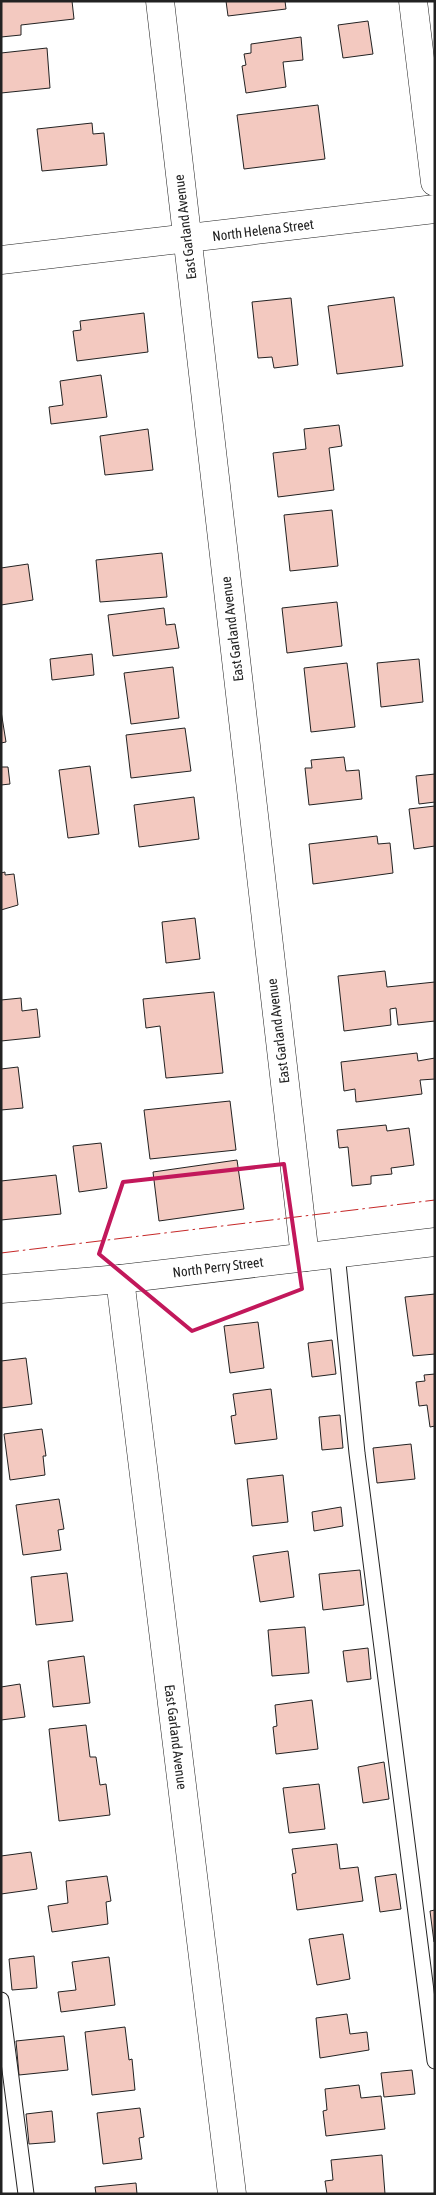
<svg xmlns="http://www.w3.org/2000/svg" width="436" height="2195" viewBox="0 0 436 2195" font-family="'Asap Condensed',sans-serif">
	<style>
		.building { fill: #f3c9c0; stroke: #222 }
		.lines { fill: none; stroke-linecap: round; stroke-linejoin: round }
		.lane-casing { stroke: #222; stroke-width: 17 }
		.street-casing { stroke: #222; stroke-width: 29 }
		.secondary-casing { stroke: #222; stroke-width: 29 }
		.lane { stroke: #fff; stroke-width: 15 }
		.street { stroke: #fff; stroke-width: 28 }
		.secondary { stroke: #fff; stroke-width: 28 }
		.power { stroke: #c62828; stroke-width: 1; stroke-dasharray: 18 4 2.5 4; stroke-linecap: butt }
		.marked { fill: none; stroke: #c2185b; stroke-width: 4; stroke-linejoin: round }
		.labels { text-anchor: middle; dominant-baseline: central; stroke-width: 4; stroke-linejoin: round; paint-order: stroke }
		.street-label { font-size: 14px; fill: #222; stroke: #fff }
	</style>
	<rect width="100%" height="100%" fill="#fff"/>
	<g class="building">
		<polygon points="1,1 72,1 74,19 21,25 21,35 1,37"/>
		<polygon points="226,1 285,1 286,9 228,16"/>
		<polygon points="368,21 373,54 343,58 338,25"/>
		<polygon points="301,37 303,60 283,62 286,87 246,93 242,66 246,65 244,54 251,53 251,44"/>
		<polygon points="47,48 50,88 1,93 1,53"/>
		<polygon points="318,105 325,159 244,169 237,115"/>
		<polygon points="92,123 93,134 104,133 107,165 42,171 37,129"/>
		<polygon points="394,297 403,366 337,374 328,306"/>
		<polygon points="291,298 298,365 274,368 272,357 258,358 252,302"/>
		<polygon points="144,313 148,352 77,361 73,331 81,330 80,321"/>
		<polygon points="101,375 107,417 51,424 49,407 63,405 60,381"/>
		<polygon points="339,425 342,446 329,448 334,490 278,497 273,453 306,449 304,429"/>
		<polygon points="148,429 153,470 105,475 100,436"/>
		<polygon points="332,510 338,566 290,571 284,515"/>
		<polygon points="162,553 167,597 100,602 96,560"/>
		<polygon points="28,564 33,600 1,605 1,568"/>
		<polygon points="337,602 342,646 287,653 282,608"/>
		<polygon points="164,608 166,625 175,624 179,648 113,656 108,615"/>
		<polygon points="92,654 94,675 52,680 50,659"/>
		<polygon points="419,659 423,702 381,707 377,663"/>
		<polygon points="347,663 355,727 311,732 304,668"/>
		<polygon points="173,667 179,718 131,724 124,673"/>
		<polygon points="1,711 6,742 1,743"/>
		<polygon points="185,728 191,771 131,778 126,735"/>
		<polygon points="344,757 346,771 359,770 362,799 309,805 305,768 312,768 311,760"/>
		<polygon points="90,766 99,834 68,838 59,770"/>
		<polygon points="1,767 8,767 10,784 1,785"/>
		<polygon points="435,774 435,802 419,804 416,776"/>
		<polygon points="194,797 199,839 139,847 134,805"/>
		<polygon points="435,806 435,846 414,849 409,809"/>
		<polygon points="377,836 378,844 390,843 393,873 313,884 309,844"/>
		<polygon points="5,872 5,875 14,874 18,905 1,910 1,873"/>
		<polygon points="195,918 200,959 166,963 162,922"/>
		<polygon points="385,971 387,987 435,982 435,1021 398,1025 396,1008 390,1009 391,1025 344,1031 338,976"/>
		<polygon points="214,992 223,1073 166,1078 160,1026 146,1028 143,999"/>
		<polygon points="21,998 22,1011 37,1009 40,1037 1,1041 1,1000"/>
		<polygon points="417,1053 418,1061 435,1058 435,1079 420,1080 422,1094 356,1102 355,1089 344,1091 341,1062"/>
		<polygon points="18,1067 23,1108 1,1110 1,1069"/>
		<polygon points="230,1101 236,1150 150,1159 144,1110"/>
		<polygon points="386,1125 387,1131 409,1128 414,1165 391,1168 392,1174 371,1176 371,1184 352,1186 348,1147 339,1148 337,1130"/>
		<polygon points="101,1143 107,1188 79,1192 73,1146"/>
		<polygon points="237,1160 244,1209 159,1221 153,1172"/>
		<polygon points="56,1175 61,1214 1,1220 1,1181"/>
		<polygon points="435,1294 435,1354 413,1356 405,1297"/>
		<polygon points="258,1322 264,1368 230,1373 224,1326"/>
		<polygon points="332,1340 336,1374 312,1377 308,1343"/>
		<polygon points="26,1358 32,1404 1,1408 1,1361"/>
		<polygon points="435,1374 435,1426 430,1427 427,1405 419,1406 416,1382 425,1381 424,1375"/>
		<polygon points="271,1389 277,1439 235,1444 231,1416 236,1415 233,1394"/>
		<polygon points="340,1415 343,1448 322,1450 319,1417"/>
		<polygon points="42,1429 46,1456 43,1456 45,1475 10,1480 4,1434"/>
		<polygon points="411,1444 415,1479 377,1483 373,1448"/>
		<polygon points="283,1475 288,1522 252,1526 247,1479"/>
		<polygon points="59,1499 64,1529 58,1530 61,1550 23,1555 16,1505"/>
		<polygon points="341,1507 343,1526 314,1531 312,1512"/>
		<polygon points="288,1551 294,1597 260,1602 253,1556"/>
		<polygon points="360,1570 364,1605 323,1610 319,1574"/>
		<polygon points="67,1573 73,1621 36,1625 31,1577"/>
		<polygon points="305,1627 309,1673 272,1676 268,1630"/>
		<polygon points="368,1648 371,1679 347,1682 343,1651"/>
		<polygon points="84,1656 90,1703 53,1707 48,1661"/>
		<polygon points="20,1684 25,1717 1,1720 1,1687"/>
		<polygon points="312,1700 318,1749 276,1754 273,1727 277,1726 275,1705"/>
		<polygon points="86,1725 90,1757 96,1757 100,1785 106,1784 110,1815 59,1821 49,1729"/>
		<polygon points="384,1762 389,1799 363,1803 358,1767"/>
		<polygon points="319,1784 325,1829 289,1833 283,1788"/>
		<polygon points="337,1844 340,1869 358,1867 363,1901 297,1910 292,1874 296,1873 292,1849"/>
		<polygon points="31,1852 37,1889 1,1894 1,1856"/>
		<polygon points="396,1874 401,1909 380,1912 375,1877"/>
		<polygon points="107,1876 111,1901 106,1902 108,1924 52,1932 48,1906 68,1903 66,1881"/>
		<polygon points="435,1910 435,1942 434,1942 430,1911"/>
		<polygon points="343,1934 350,1979 317,1985 309,1939"/>
		<polygon points="34,1956 37,1988 12,1990 9,1959"/>
		<polygon points="109,1957 115,2005 61,2012 58,1992 76,1990 72,1962"/>
		<polygon points="347,2014 350,2034 367,2032 369,2050 320,2058 316,2018"/>
		<polygon points="125,2027 129,2060 132,2059 135,2090 92,2095 85,2032"/>
		<polygon points="64,2036 68,2070 19,2075 16,2041"/>
		<polygon points="412,2070 415,2094 384,2097 381,2073"/>
		<polygon points="359,2085 361,2098 381,2096 385,2129 326,2136 323,2111 327,2110 325,2089"/>
		<polygon points="140,2108 144,2137 139,2138 142,2159 103,2164 97,2113"/>
		<polygon points="52,2111 55,2142 29,2144 26,2114"/>
		<polygon points="382,2155 385,2194 327,2194 325,2181 333,2180 331,2160"/>
		<polygon points="136,2183 137,2194 96,2194 95,2187"/>
	</g>
	<g class="lines">
		<defs>
			<g id="lane">
				<polyline points="337,1253 357,1453 435,2061"/>
				<polyline points="1,2000 26,2194"/>
			</g>
			<g id="street">
				<polyline points="160,1 305,1257"/>
				<polyline points="1,260 435,209"/>
				<polyline points="120,1279 232,2194"/>
			</g>
			<g id="secondary">
				<polyline points="413,1 435,182"/>
				<polyline points="1,1289 120,1279 435,1242"/>
			</g>
		</defs>
		<use href="#lane" class="lane-casing"/>
		<use href="#street" class="street-casing"/>
		<use href="#secondary" class="secondary-casing"/>
		<use href="#lane" class="lane"/>
		<use href="#street" class="street"/>
		<use href="#secondary" class="secondary"/>
		<polyline class="power" points="1,1253 435,1200"/>
	</g>
	<path class="marked" d="M284,1164L302,1289L192,1331L99,1254L123,1182Z"/>
	<g class="labels">
		<g class="street-label">
			<text transform="translate(185 227) rotate(-97)">East Garland Avenue</text>
			<text transform="translate(263 230) rotate(-7)">North Helena Street</text>
			<text transform="translate(232 629) rotate(-97)">East Garland Avenue</text>
			<text transform="translate(278 1031) rotate(-97)">East Garland Avenue</text>
			<text transform="translate(218 1267) rotate(-7)">North Perry Street</text>
			<text transform="translate(176 1737) rotate(83)">East Garland Avenue</text>
		</g>
	</g>
	<rect width="436" height="2195" fill="none" stroke="#222222" stroke-width="5"/>
</svg>
